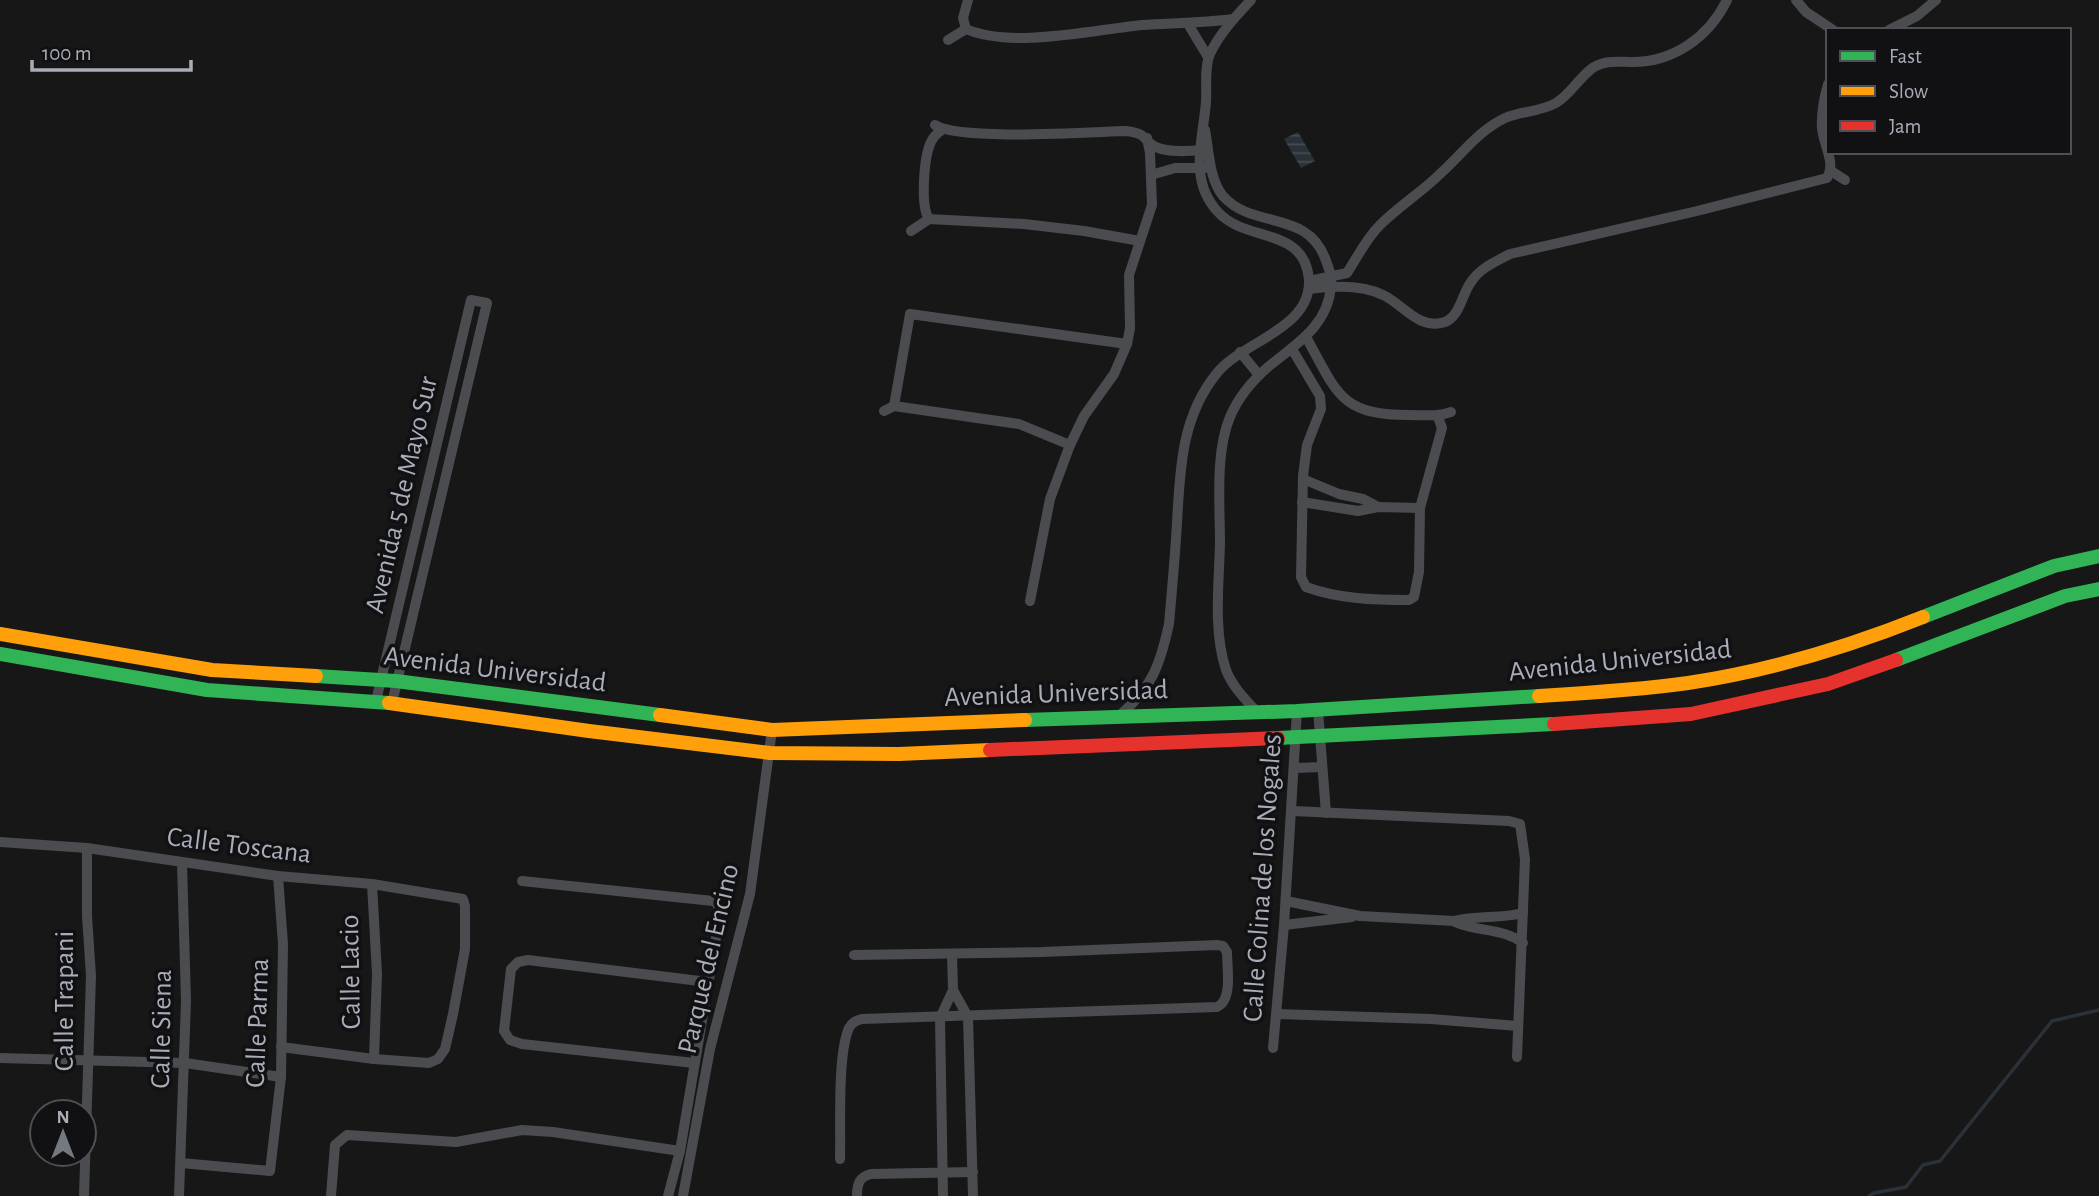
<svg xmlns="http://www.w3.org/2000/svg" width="2099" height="1196" viewBox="0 0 2099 1196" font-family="'Alegreya Sans',sans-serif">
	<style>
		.water { fill: url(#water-rules) }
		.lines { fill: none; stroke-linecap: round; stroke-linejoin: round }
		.stream { stroke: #2b3139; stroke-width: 3.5 }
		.street { stroke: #4b4c50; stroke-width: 10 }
		.fast { stroke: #30b455; stroke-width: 14 }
		.slow { stroke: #ff9f0a; stroke-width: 14 }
		.jam { stroke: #e5322d; stroke-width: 14 }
		.labels { text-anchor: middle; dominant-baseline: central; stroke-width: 7; stroke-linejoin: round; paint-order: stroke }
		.street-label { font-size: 28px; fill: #a9adb8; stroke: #111113 }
	</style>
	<defs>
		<pattern id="water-rules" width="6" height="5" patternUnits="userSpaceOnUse" patternTransform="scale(1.75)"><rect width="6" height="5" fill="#2b3139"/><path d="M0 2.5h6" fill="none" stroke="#474c54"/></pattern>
	</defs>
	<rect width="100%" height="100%" fill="#171717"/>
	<polygon class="water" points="1298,132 1315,161 1301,168 1284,139"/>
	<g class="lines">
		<polyline class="stream" points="1869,1196 1874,1193 1906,1187 1923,1165 1940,1161 2052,1021 2099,1010"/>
		<g class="street">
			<path d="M968,0L963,18L966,29C1012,49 1092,30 1142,25C1172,23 1202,23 1233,19"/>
			<polyline points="1796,0 1806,12 1833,30"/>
			<polyline points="1188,24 1208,57"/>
			<polyline points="1889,30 1917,16 1936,0"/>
			<polyline points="948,40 966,29"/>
			<path d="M935,125C960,141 1090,132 1126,131C1150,134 1141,140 1156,147C1168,153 1191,151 1204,150"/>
			<path d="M1205,130C1209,150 1209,179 1223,196C1253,230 1309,209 1326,261C1329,268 1332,278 1331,286C1328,326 1296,344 1268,367C1253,380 1238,398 1230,417C1215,452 1220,505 1220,543C1219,584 1213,631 1226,670C1232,686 1245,699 1257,712"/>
			<polyline points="1831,171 1845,180"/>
			<polyline points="1151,175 1175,168 1205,168"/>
			<polyline points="929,219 1024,224 1084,231 1140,241"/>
			<path d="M929,219C920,206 924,156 931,142C934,136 937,133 942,130"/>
			<polyline points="911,231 929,219"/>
			<path d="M1309,281L1347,273C1358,256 1366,239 1380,225C1399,206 1422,192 1441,173C1462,154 1478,131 1505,118C1521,111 1540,112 1556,103C1571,94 1579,77 1594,67C1606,60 1617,62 1630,62C1673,63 1709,37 1727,0"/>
			<path d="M1309,289C1331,286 1362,284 1383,295C1403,304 1419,331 1445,322C1460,316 1462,294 1471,282C1480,268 1495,262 1510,254L1697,211L1827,178C1836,163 1824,146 1822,129C1821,114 1824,98 1828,84"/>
			<polyline points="910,314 1127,344"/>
			<path d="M1306,337C1337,392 1339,415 1409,415C1424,415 1437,417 1451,412"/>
			<path d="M1292,349L1320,396L1321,409L1307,445L1303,476L1301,577L1306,587C1339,599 1374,600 1409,600L1414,597L1419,572L1420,508L1442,428L1438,417"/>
			<polyline points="1240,352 1259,375"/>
			<polyline points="894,406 1019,424 1070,445"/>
			<polyline points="894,406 910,314"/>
			<polyline points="884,411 894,406"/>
			<polyline points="1303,479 1339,494 1363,499 1378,507"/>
			<polyline points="1302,502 1358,511 1378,507 1420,508"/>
			<polyline points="1030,601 1050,499 1070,445 1084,416 1114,374 1127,344 1130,328 1129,275 1152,205 1150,153 1147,138"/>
			<polyline points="376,701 471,300 487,303 392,703"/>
			<polyline points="1318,710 1326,813"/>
			<path d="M1119,716C1152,688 1160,665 1169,624C1172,590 1175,557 1177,523C1180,470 1181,417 1217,373C1243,341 1311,329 1309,280C1305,226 1246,243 1218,212C1188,180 1203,140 1206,102C1207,88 1204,67 1210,54C1219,34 1236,16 1251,0"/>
			<polyline points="1295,768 1322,767"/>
			<polyline points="1293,811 1509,821 1520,824 1525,859 1517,1057"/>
			<polyline points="0,842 87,848 278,876 372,884 463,899 465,906 465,949 453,1014 445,1049 438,1059 429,1063 374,1059 281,1047"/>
			<polyline points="522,881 713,901 717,903 720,914 680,1151 668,1196"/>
			<polyline points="372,884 377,974 374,1059"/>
			<path d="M1286,901L1360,916L1454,921C1477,915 1500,919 1523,913"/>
			<path d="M1455,922C1477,932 1504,928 1523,943"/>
			<polyline points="1284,925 1352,917"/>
			<polyline points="953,990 968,1017 973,1196"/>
			<polyline points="1277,1014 1431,1019 1518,1026"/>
			<polyline points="1273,1048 1284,925 1297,711"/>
			<polyline points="0,1058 185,1063 281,1077"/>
			<polyline points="694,1063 522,1044 510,1040 504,1031 511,969 518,962 528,960 708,982"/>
			<path d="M840,1159C841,1128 837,1055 849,1028C852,1022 856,1021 862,1019L1217,1007C1233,1000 1227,968 1227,952L1223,946L1217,945L1042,952L854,955"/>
			<polyline points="181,1163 270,1171 281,1077 283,944 278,876"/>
			<polyline points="84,1196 91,976 87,916 87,848"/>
			<polyline points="179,1196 186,1001 182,863"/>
			<polyline points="331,1196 335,1145 347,1135 456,1142 522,1130 553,1132 680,1151"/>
			<polyline points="683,1196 710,1049 750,894 772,730"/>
			<path d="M857,1196C857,1184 859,1177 871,1174L973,1172"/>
			<polyline points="943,1196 940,1018 953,990 952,954"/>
		</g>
		<g class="fast">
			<polyline points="1923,617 2054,566 2099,556"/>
			<polyline points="0,654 207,690 389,703"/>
			<polyline points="1896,660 2065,596 2099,589"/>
			<polyline points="316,676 396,681 660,715"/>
			<polyline points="1025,720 1297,711 1539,696"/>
			<polyline points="1278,738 1554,724"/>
		</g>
		<g class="slow">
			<polyline points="0,634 212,670 316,676"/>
			<path d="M1539,696C1589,693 1638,690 1688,683C1768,671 1848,647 1923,617"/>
			<polyline points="389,703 589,731 770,753 899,754 990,750"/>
			<polyline points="660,715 772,730 1025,720"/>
		</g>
		<g class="jam">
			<polyline points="1554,724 1691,714 1828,684 1896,660"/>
			<polyline points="990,750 1278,738"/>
		</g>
	</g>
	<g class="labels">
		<g class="street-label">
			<text transform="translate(402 495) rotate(-77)">Avenida 5 de Mayo Sur</text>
			<text transform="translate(1620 661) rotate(-6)">Avenida Universidad</text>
			<text transform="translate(495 670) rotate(7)">Avenida Universidad</text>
			<text transform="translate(1056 694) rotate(-2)">Avenida Universidad</text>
			<text transform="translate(239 846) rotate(7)">Calle Toscana</text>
			<text transform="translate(1263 878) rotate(-86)">Calle Colina de los Nogales</text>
			<text transform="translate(709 959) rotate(-77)">Parque del Encino</text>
			<text transform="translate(351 972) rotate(-91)">Calle Lacio</text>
			<text transform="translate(65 1001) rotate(-90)">Calle Trapani</text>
			<text transform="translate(258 1023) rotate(-88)">Calle Parma</text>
			<text transform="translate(162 1029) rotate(-89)">Calle Siena</text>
		</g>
	</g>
	<rect x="1826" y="28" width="245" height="126" fill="#111113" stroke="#4e4f55" stroke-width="2"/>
	<rect x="1840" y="51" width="35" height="10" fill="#30b455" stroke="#4e4f55" stroke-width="2"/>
	<text x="1889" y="63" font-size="21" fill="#a9adb8">Fast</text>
	<rect x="1840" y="86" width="35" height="10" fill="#ff9f0a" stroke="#4e4f55" stroke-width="2"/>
	<text x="1889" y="98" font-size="21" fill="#a9adb8">Slow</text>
	<rect x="1840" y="121" width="35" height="10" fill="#e5322d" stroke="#4e4f55" stroke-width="2"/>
	<text x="1889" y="133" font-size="21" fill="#a9adb8">Jam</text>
	<g transform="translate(63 1133)"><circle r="33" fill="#111113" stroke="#4e4f55" stroke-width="2"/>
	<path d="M0-5L12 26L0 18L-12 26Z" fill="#767880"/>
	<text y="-10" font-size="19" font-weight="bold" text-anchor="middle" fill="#a9adb8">N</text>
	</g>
	<path d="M32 60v10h159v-10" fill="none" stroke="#a9adb8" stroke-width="3.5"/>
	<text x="42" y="60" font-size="21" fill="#a9adb8" stroke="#111113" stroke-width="5" paint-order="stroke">100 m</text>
</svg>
